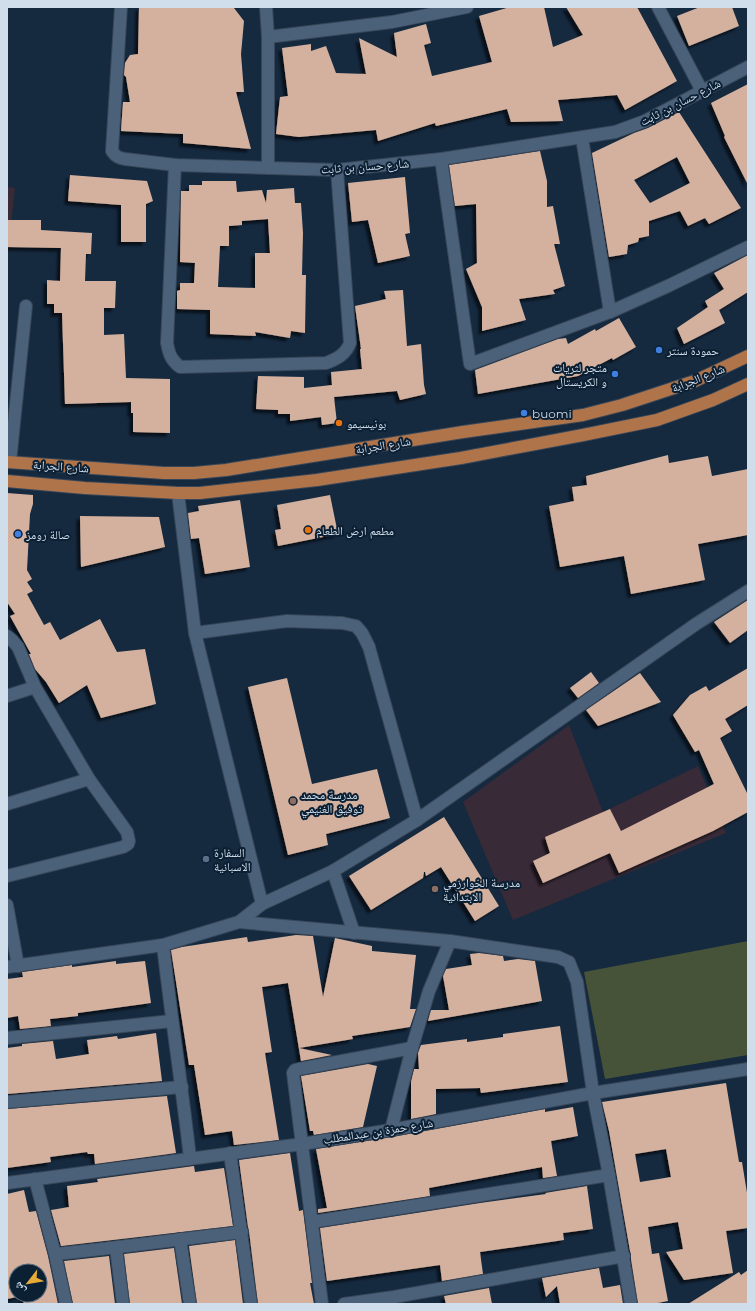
<svg xmlns="http://www.w3.org/2000/svg" width="755" height="1311" viewBox="0 0 755 1311" font-family="Montserrat,'Noto Naskh Arabic',sans-serif">
	<style>
		.education { fill: #382a37 }
		.green { fill: #475338 }
		.building { fill: #d4b19e; fill-rule: evenodd; filter: url(#shadow) }
		.lines { fill: none; stroke-linecap: round; stroke-linejoin: round }
		.minor-casing { stroke: #374658; stroke-width: 14 }
		.major-casing { stroke: #374658; stroke-width: 14 }
		.minor { stroke: #4b6179; stroke-width: 12 }
		.major { stroke: #af744a; stroke-width: 12 }
		.shop-dot { fill: #3f7fe0; stroke: #0c2034; stroke-width: 1.5 }
		.food-dot { fill: #e8710a; stroke: #0c2034; stroke-width: 1.5 }
		.education-dot { fill: #8d6e63; stroke: #0c2034; stroke-width: 1.5 }
		.service-dot { fill: #5c6f8a; stroke: #0c2034; stroke-width: 1.5 }
		.labels { text-anchor: middle; dominant-baseline: central; stroke-width: 4; stroke-linejoin: round; paint-order: stroke }
		.street-label { font-size: 12px; fill: #d0ddeb; stroke: #0c2034 }
		.poi-label { font-size: 12px; fill: #d0ddeb; stroke: #0c2034; text-anchor: start }
	</style>
	<defs>
		<filter id="shadow"><feDropShadow dx="-3.5" dy="3.5" stdDeviation="1" flood-color="#0009"/></filter>
	</defs>
	<rect width="100%" height="100%" fill="#15293f"/>
	<g class="education">
		<polygon points="7,187 15,188 7,262"/>
		<polygon points="569,725 603,812 698,766 726,833 513,920 463,802"/>
	</g>
	<polygon class="green" points="748,941 748,1055 605,1079 584,972"/>
	<g class="building">
		<polygon points="139,7 234,8 244,21 241,54 244,92 236,92 251,149 183,143 183,134 121,131 123,102 130,102 126,77 124,75 125,63 130,55 138,54"/>
		<polygon points="510,7 544,7 553,47 583,35 566,7 637,7 677,81 625,110 617,95 558,100 563,121 511,122 507,109 436,126 435,123 378,141 376,130 299,137 276,134 280,97 288,96 282,48 311,44 311,51 326,46 336,73 366,74 359,38 397,57 394,33 426,24 431,43 424,45 432,76 492,62 479,16"/>
		<polygon points="700,7 732,7 739,26 689,46 677,16"/>
		<polygon points="748,84 748,185 724,137 725,136 711,103"/>
		<path d="M679,112L741,208L709,224L705,218L688,226L680,211L649,221V236L639,238L638,242L628,245L627,254L609,257L592,153L634,133L648,128ZM677,157L690,183L650,203L634,180Z"/>
		<polygon points="540,151 547,181 547,207 553,206 560,244 554,244 565,286 553,290 555,294 519,299 526,320 482,331 482,307 466,269 477,263 476,204 455,206 449,165"/>
		<polygon points="70,175 147,181 153,201 146,204 146,242 121,242 121,205 68,201"/>
		<polygon points="405,177 410,233 405,234 410,256 378,263 368,220 352,222 348,183"/>
		<path d="M202,181H236L237,192L262,190L266,203L267,190L294,188L295,203H301L303,233L302,275H306L305,333L291,331L290,338L255,332L256,336L210,334V310L177,309V291L180,290V283H194L195,263L180,262L181,191H189V185H202ZM268,219L270,253H255V288L218,287L220,246H229V226L242,225V221Z"/>
		<polygon points="7,220 41,220 41,230 92,233 91,254 86,254 85,281 116,281 115,308 104,308 104,335 124,334 126,378 170,379 170,433 133,432 133,413 131,413 131,402 65,404 62,313 54,313 54,304 47,304 47,280 60,281 61,248 7,247"/>
		<polygon points="748,255 748,292 719,310 725,323 684,344 677,328 708,307 705,301 724,289 714,273"/>
		<polygon points="403,290 407,346 421,344 424,385 426,394 400,400 397,391 334,397 337,423 322,425 321,417 290,421 290,414 278,414 278,410 256,409 258,376 304,377 304,388 332,385 331,372 362,369 360,349 361,349 355,306 386,299 384,291"/>
		<polygon points="619,318 636,347 613,360 612,358 578,376 478,394 475,370 558,339 566,338 568,344 595,329 596,331"/>
		<polygon points="668,455 669,463 708,456 712,476 748,469 748,535 698,544 705,580 631,594 624,556 560,567 549,506 574,501 572,487 587,485 586,476"/>
		<polygon points="7,493 33,495 33,504 30,514 27,570 32,579 27,582 33,591 27,594 44,625 50,622 60,640 100,619 117,652 145,649 156,704 101,718 87,685 59,703 46,682 35,669 29,654 31,654 10,616 15,614 7,602"/>
		<polygon points="330,495 338,534 278,546 275,530 281,529 277,505"/>
		<polygon points="240,500 250,567 205,574 199,538 191,539 188,513 199,511 198,506"/>
		<polygon points="80,516 159,517 165,547 81,567"/>
		<polygon points="748,600 748,630 730,643 714,622"/>
		<polygon points="748,668 748,705 725,719 732,731 720,738 748,795 748,812 713,831 619,873 610,853 543,883 533,861 550,853 545,837 610,809 621,831 714,784 699,750 695,752 673,715 690,695 706,686 709,691"/>
		<polygon points="591,672 599,683 578,698 570,688"/>
		<polygon points="640,673 661,702 598,726 586,710"/>
		<polygon points="287,678 312,784 377,769 390,818 326,834 328,845 288,855 248,687"/>
		<polygon points="444,817 499,906 475,921 441,867 426,876 425,872 424,872 423,878 371,910 349,876"/>
		<polygon points="296,935 313,936 323,997 335,938 372,946 372,951 416,955 410,1009 416,1009 410,1027 352,1036 353,1039 299,1048 332,1055 301,1061 288,983 262,987 272,1052 265,1053 279,1140 234,1145 232,1131 205,1135 194,1065 189,1065 171,950 182,947 247,937 248,942"/>
		<polygon points="479,953 503,956 504,961 518,959 535,961 542,1001 428,1021 431,1010 449,1010 443,976 446,969 472,965 470,954"/>
		<polygon points="116,961 116,964 145,961 151,1003 78,1013 78,1016 50,1019 51,1026 20,1029 18,1016 7,1018 7,979 23,977 22,972 72,965 72,967"/>
		<polygon points="560,1026 568,1082 481,1093 480,1088 436,1089 436,1114 411,1119 411,1082 414,1069 419,1069 418,1053 421,1045 467,1039 467,1042 503,1037 503,1034"/>
		<polygon points="156,1033 162,1081 7,1094 7,1048 22,1046 22,1044 53,1041 56,1059 89,1054 87,1040 117,1036 118,1039"/>
		<polygon points="368,1064 377,1066 363,1127 314,1135 313,1131 310,1131 301,1076"/>
		<path d="M726,1083L739,1162H742L748,1199V1228L726,1231L733,1273L684,1280L666,1252L683,1249L678,1222L648,1227L652,1254L659,1253L668,1301L652,1304H638L631,1259V1254L630,1251L609,1131L602,1102ZM666,1149L671,1177L640,1182L635,1154Z"/>
		<polygon points="167,1096 176,1153 95,1164 94,1154 88,1154 87,1152 50,1157 51,1162 7,1168 7,1109"/>
		<polygon points="573,1107 578,1136 551,1141 557,1176 543,1178 542,1167 429,1188 430,1196 318,1213 318,1209 327,1208 316,1149 392,1137 545,1109 545,1112"/>
		<polygon points="290,1153 299,1211 303,1210 312,1283 310,1283 314,1304 258,1304 249,1231 248,1227 239,1160"/>
		<polygon points="194,1166 195,1172 224,1168 233,1226 61,1246 51,1210 69,1207 67,1186 98,1182 97,1179"/>
		<polygon points="587,1186 593,1229 563,1233 564,1240 480,1252 483,1274 442,1281 440,1265 327,1281 320,1228 480,1203 546,1194 545,1193"/>
		<path d="M24,1190L29,1212L36,1211L48,1256L58,1304H24L22,1296L7,1299V1194ZM16,1271H40V1295H16Z"/>
		<polygon points="235,1240 243,1304 197,1304 189,1246"/>
		<polygon points="174,1248 182,1304 130,1304 124,1254"/>
		<polygon points="109,1256 115,1304 73,1304 64,1261"/>
		<polygon points="599,1268 603,1288 620,1285 623,1304 560,1304 557,1286 546,1297 542,1278"/>
		<polygon points="748,1270 748,1304 688,1304 739,1272 741,1275"/>
		<polygon points="489,1288 492,1304 446,1304 444,1296"/>
	</g>
	<g class="lines">
		<defs>
			<g id="minor">
				<path d="M121,7L112,151C116,157 119,158 125,159L175,165L337,170L441,159L615,132L645,121L748,67"/>
				<polyline points="266,7 268,37 268,168"/>
				<polyline points="658,7 702,91"/>
				<polyline points="268,37 392,22 467,7"/>
				<polyline points="582,138 610,312 668,286 748,247"/>
				<polyline points="441,159 470,364 610,312"/>
				<path d="M175,165L167,343C169,354 171,360 180,367L326,363C337,359 346,354 350,343L337,170"/>
				<polyline points="10,462 26,306"/>
				<polyline points="178,493 195,633 262,904"/>
				<polyline points="195,633 287,621 342,623 356,626 362,633 369,647 417,820"/>
				<polyline points="7,636 12,640 18,647 35,687 89,779 127,832 129,841 128,844 123,847 7,876"/>
				<polyline points="7,696 35,687"/>
				<polyline points="7,804 89,779"/>
				<polyline points="333,871 354,933"/>
				<polyline points="7,905 18,966"/>
				<polyline points="239,922 450,941 558,957 569,962 577,982 593,1093 609,1175 631,1304"/>
				<path d="M163,945C171,1016 182,1087 190,1158"/>
				<polyline points="7,967 163,945 239,922 262,904 333,871 417,820 696,624 748,591"/>
				<polyline points="7,1038 172,1021"/>
				<polyline points="7,1102 182,1087"/>
				<polyline points="391,1130 412,1048 429,991 450,941"/>
				<polyline points="230,1153 251,1304"/>
				<polyline points="35,1179 55,1254 66,1304"/>
				<polyline points="7,1183 302,1144 391,1130 593,1093 748,1069"/>
				<polyline points="312,1222 609,1175"/>
				<polyline points="180,1239 190,1304"/>
				<polyline points="116,1248 123,1304"/>
				<path d="M55,1254C118,1248 179,1239 242,1232"/>
				<polyline points="322,1304 293,1073 295,1070 299,1069 412,1048"/>
				<polyline points="344,1304 394,1297 624,1256"/>
			</g>
			<g id="major">
				<polyline points="7,462 164,473 194,473 226,470 463,432 583,415 622,405 695,381 748,356"/>
				<polyline points="7,481 85,488 178,493 200,493 317,480 461,458 583,435 657,420 713,400 748,384"/>
			</g>
		</defs>
		<use href="#minor" class="minor-casing"/>
		<use href="#major" class="major-casing"/>
		<use href="#minor" class="minor"/>
		<use href="#major" class="major"/>
	</g>
	<g class="shop-dot">
		<circle cx="659" cy="350" r="4"/>
		<circle cx="615" cy="374" r="4"/>
		<circle cx="524" cy="413" r="4"/>
		<circle cx="18" cy="534" r="4"/>
	</g>
	<g class="food-dot">
		<circle cx="339" cy="423" r="4"/>
		<circle cx="308" cy="530" r="4"/>
	</g>
	<g class="education-dot">
		<circle cx="293" cy="801" r="4"/>
		<circle cx="435" cy="889" r="4"/>
	</g>
	<circle class="service-dot" cx="206" cy="859" r="4"/>
	<g class="labels">
		<g class="street-label">
			<text transform="translate(680 102) rotate(-27)">شارع حسان بن ثابت</text>
			<text transform="translate(365 166) rotate(-4)">شارع حسان بن ثابت</text>
			<text transform="translate(698 378) rotate(-22)">شارع الجرابة</text>
			<text transform="translate(383 445) rotate(-9)">شارع الجرابة</text>
			<text transform="translate(61 466) rotate(4)">شارع الجرابة</text>
			<text transform="translate(378 1131) rotate(-9)">شارع حمزة بن عبدالمطلب</text>
		</g>
		<g class="poi-label">
			<text x="667" y="350">حمودة سنتر</text>
			<text x="607" y="367" text-anchor="end">متجر لثريات<tspan x="607" dy="14">و الكريستال</tspan></text>
			<text x="532" y="413">buomi</text>
			<text x="347" y="423">بونيسيمو</text>
			<text x="316" y="530">مطعم ارض الطعام</text>
			<text x="26" y="534">صالة رومز</text>
			<text x="301" y="794">مدرسة محمد<tspan x="301" dy="14">توفيق الغنيمي</tspan></text>
			<text x="214" y="852">السفارة<tspan x="214" dy="14">الاسبانية</tspan></text>
			<text x="443" y="882">مدرسة الخوارزمي<tspan x="443" dy="14">الابتدائية</tspan></text>
		</g>
	</g>
	<rect width="755" height="1311" fill="none" stroke="#d0ddeb" stroke-width="16"/>
	<g transform="translate(28 1283) rotate(239)"><circle r="19" fill="#0c2034" stroke="#5a6c7d"/>
	<path d="M0-3L7 15L0 10L-7 15Z" fill="#e8ab37"/>
	<text y="-6" font-size="11" font-weight="bold" text-anchor="middle" fill="#d0ddeb">ش</text>
	</g>
</svg>
